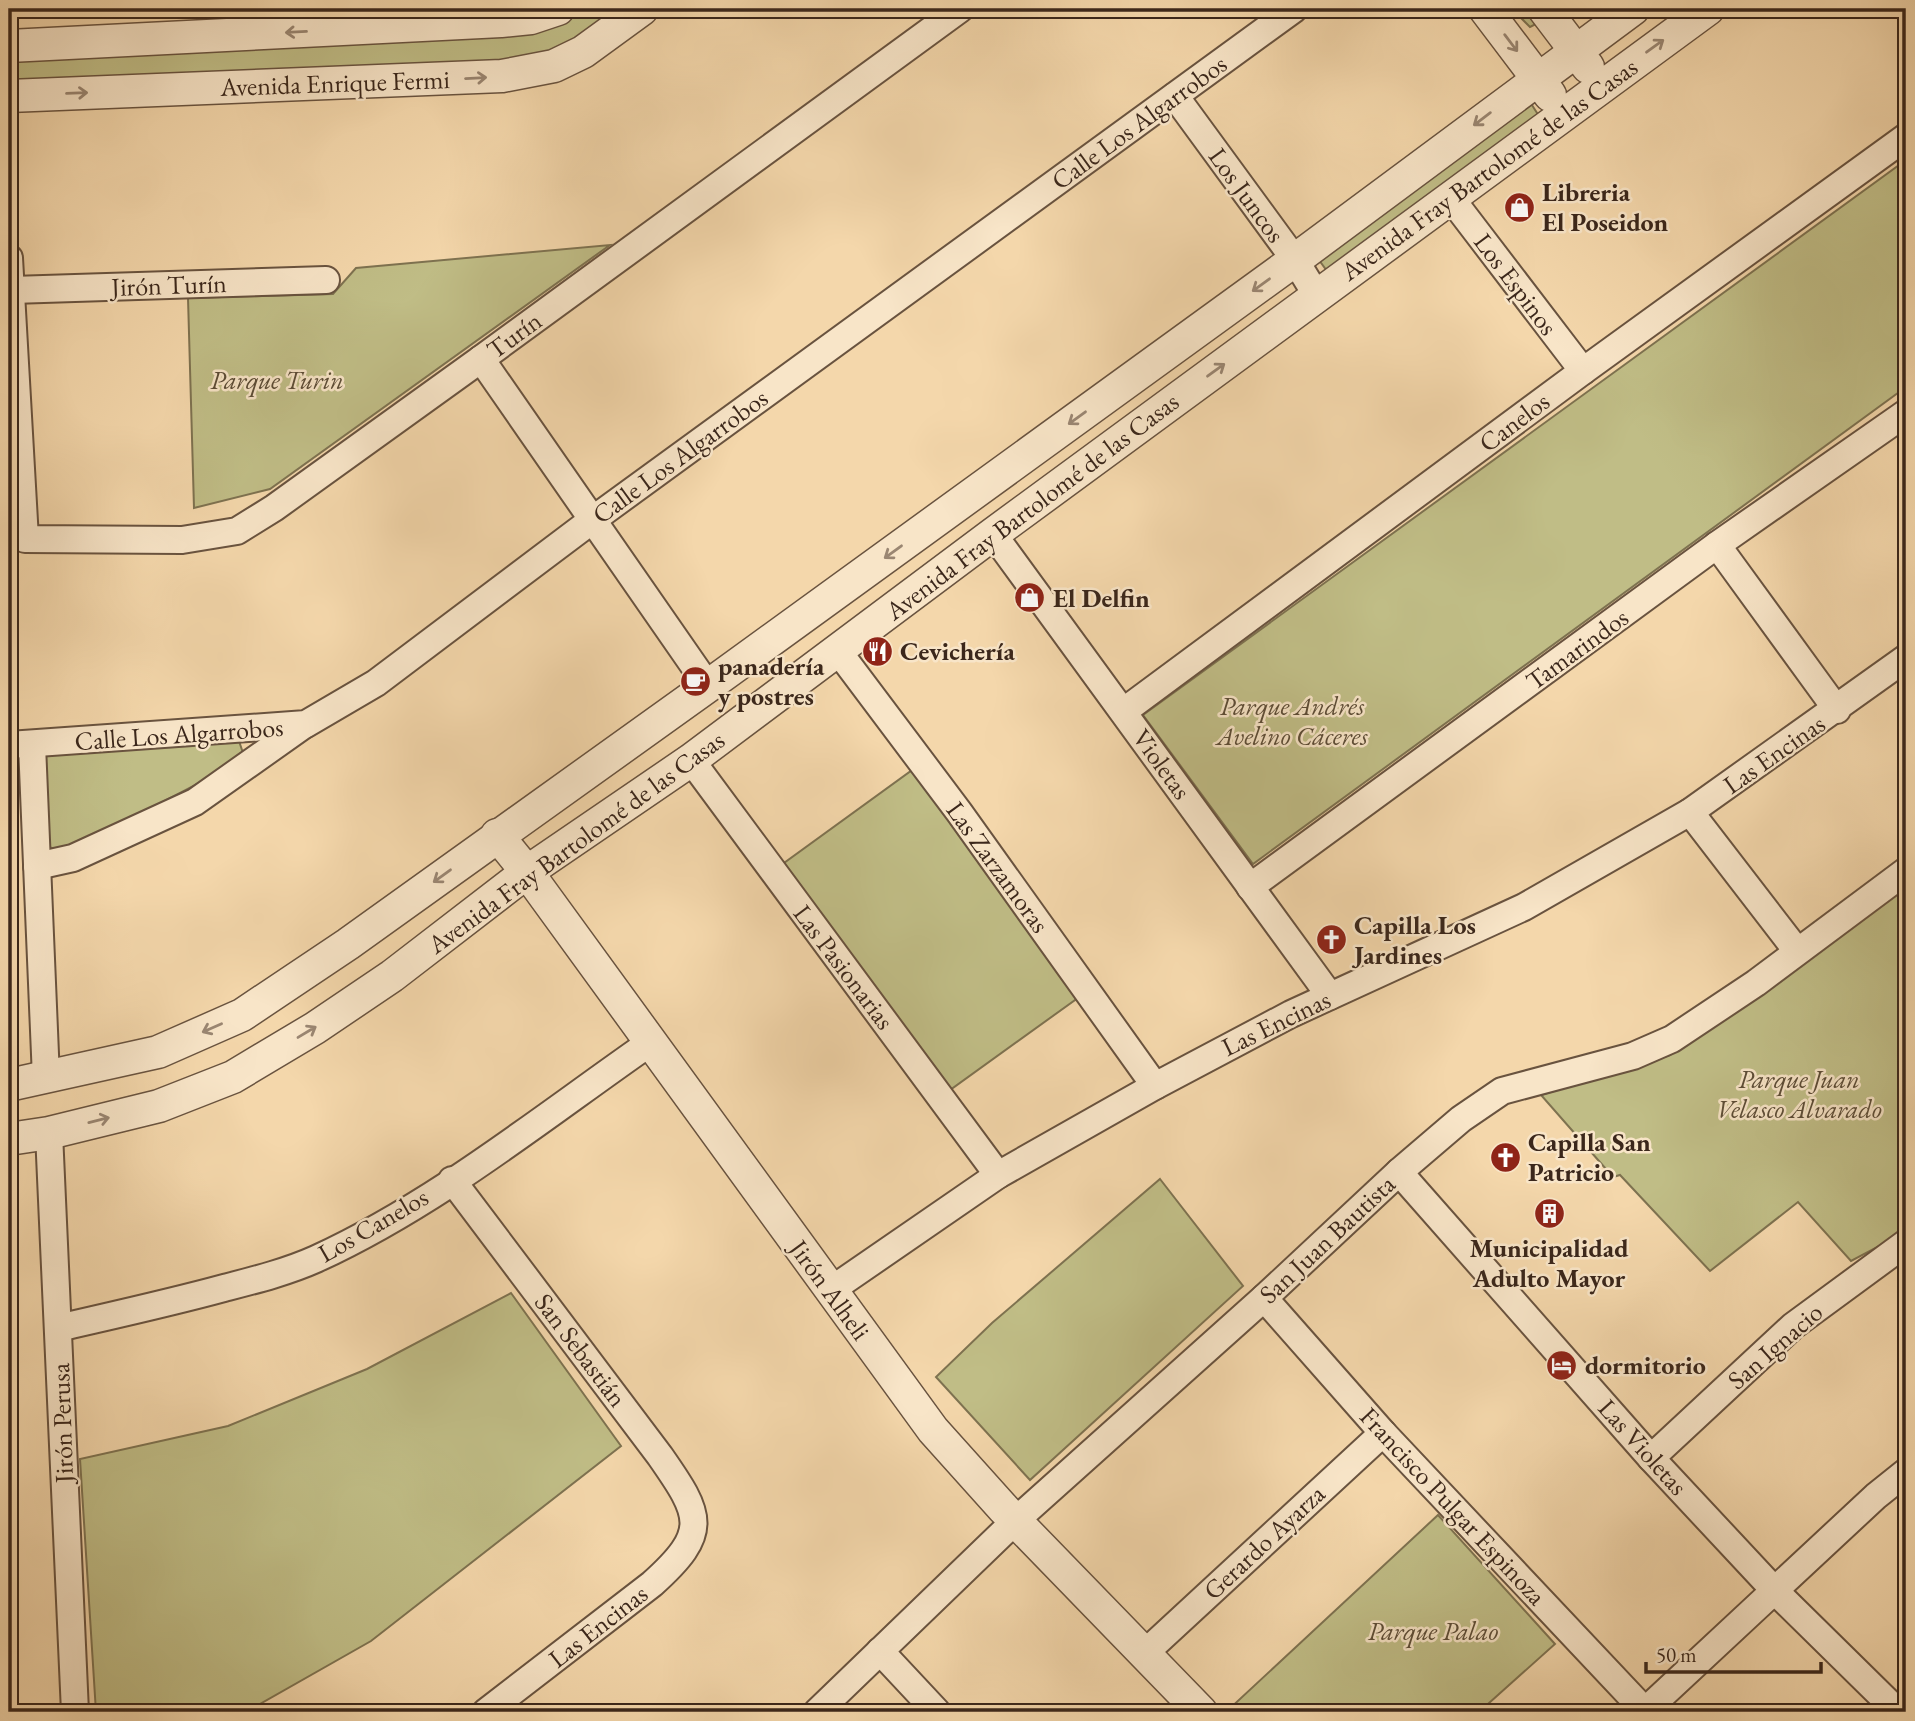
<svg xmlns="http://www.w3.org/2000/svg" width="1915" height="1721" viewBox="0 0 1915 1721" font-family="'EB Garamond',serif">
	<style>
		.green { fill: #c0bd86; stroke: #7e7250; stroke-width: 2 }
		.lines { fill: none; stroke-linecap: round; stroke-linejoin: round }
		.minor-casing { stroke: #69533f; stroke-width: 30 }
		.tertiary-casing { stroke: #69533f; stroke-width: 35 }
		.minor { stroke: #f8e5c8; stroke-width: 26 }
		.tertiary { stroke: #f8e5c8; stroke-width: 32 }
		.oneway { stroke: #9a8672 }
		.labels { text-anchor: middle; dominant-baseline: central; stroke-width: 5; stroke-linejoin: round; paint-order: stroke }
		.street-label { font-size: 26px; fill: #3b271b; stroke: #f8e5c8 }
		.poi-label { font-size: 26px; font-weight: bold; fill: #3b271b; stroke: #f8e5c8; text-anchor: start }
		.park-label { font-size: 26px; font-style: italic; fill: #5c4c36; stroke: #f8e5c8 }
	</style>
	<rect width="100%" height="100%" fill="#f4d7ab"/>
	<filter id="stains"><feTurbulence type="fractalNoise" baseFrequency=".00286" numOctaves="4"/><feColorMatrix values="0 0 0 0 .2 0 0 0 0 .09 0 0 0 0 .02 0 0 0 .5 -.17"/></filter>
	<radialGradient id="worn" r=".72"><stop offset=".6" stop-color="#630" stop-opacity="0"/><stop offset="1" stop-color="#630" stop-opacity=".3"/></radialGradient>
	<g class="green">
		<polygon points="579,9 622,9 563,51 513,66 9,86 9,54 550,27"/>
		<polygon points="1512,9 1530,9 1540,22 1530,27"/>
		<polygon points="1530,102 1539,116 1327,271 1319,260"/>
		<polygon points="1906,160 1906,387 1253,864 1143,715"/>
		<polygon points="610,245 270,489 194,508 188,298 333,294 356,268"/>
		<polygon points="238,738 245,759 67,852 51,848 44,840 44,756 49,754"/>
		<polygon points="915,768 1082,995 950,1090 784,863"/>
		<polygon points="1906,882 1906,1232 1851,1261 1798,1202 1710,1271 1620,1175 1613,1177 1541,1095 1670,1055"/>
		<polygon points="1160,1179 1243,1286 1030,1480 936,1377 992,1323"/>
		<polygon points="511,1293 621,1446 371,1641 246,1712 96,1712 80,1459 228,1426 367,1369"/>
		<polygon points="1438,1515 1555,1644 1479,1712 1226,1712"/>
	</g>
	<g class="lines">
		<defs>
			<g id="minor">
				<polyline points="1175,96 1295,260 1317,296"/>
				<polyline points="1450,197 1583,371"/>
				<polyline points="9,258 25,539 182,540 237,531 274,508 481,359 960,9"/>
				<polyline points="12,290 326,280"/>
				<polyline points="481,359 708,686"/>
				<polyline points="993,534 1330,996"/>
				<polyline points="1717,545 1837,710"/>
				<polyline points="838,651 959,812 1155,1086"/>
				<polyline points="1124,711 1583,371 1906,137"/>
				<polyline points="9,745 306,724 376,683 591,521 1294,9"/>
				<polyline points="32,745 46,1078"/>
				<polyline points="691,760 998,1175"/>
				<polyline points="1690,812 1797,951"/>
				<polyline points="37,866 73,858 195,802 304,725"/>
				<polyline points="1250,887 1717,545 1906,413"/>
				<polyline points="49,1133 75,1712"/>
				<polyline points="1399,1172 1651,1458 1776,1592 1898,1712"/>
				<path d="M452,1180L660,1456C702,1516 710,1532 652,1584L486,1712"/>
				<polyline points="831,1290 998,1175 1155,1086 1291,1014 1524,907 1690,812 1906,658"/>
				<polyline points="1264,1298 1383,1433 1645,1711"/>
				<path d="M58,1328C114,1315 169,1303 224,1288C255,1280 287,1272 316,1259C436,1204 543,1117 651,1042"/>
				<polyline points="1651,1458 1793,1326 1906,1243"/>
				<polyline points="880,1651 937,1712"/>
				<polyline points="1146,1652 1383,1433"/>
				<polyline points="817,1712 1015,1521 1264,1298 1399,1172 1461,1119 1502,1091 1633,1056 1672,1039 1756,983 1906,871"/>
				<polyline points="1644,1712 1876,1496 1906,1472"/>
			</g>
			<g id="tertiary">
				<polyline points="1485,9 1550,95"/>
				<polyline points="1544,9 1588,67"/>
				<polyline points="9,46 501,21 531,18 558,9"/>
				<polyline points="9,96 502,76 554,66 583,52 642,9"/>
				<polyline points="497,835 527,872 933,1430 1003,1508 1201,1712"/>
				<polyline points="9,1085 158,1052 242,1015 348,944 708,686 1295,260 1633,9"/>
				<polyline points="9,1139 49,1133 159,1106 233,1077 315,1028 392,976 527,872 691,760 993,534 1708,9"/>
			</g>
		</defs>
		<use href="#minor" class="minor-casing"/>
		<use href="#tertiary" class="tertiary-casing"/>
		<use href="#minor" class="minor"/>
		<use href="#tertiary" class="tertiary"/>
	</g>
	<defs><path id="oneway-shaft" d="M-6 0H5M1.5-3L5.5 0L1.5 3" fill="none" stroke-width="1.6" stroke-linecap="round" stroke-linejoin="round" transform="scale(1.75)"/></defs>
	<g class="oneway">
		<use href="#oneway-shaft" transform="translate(296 32) rotate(177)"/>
		<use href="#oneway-shaft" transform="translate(1511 43) rotate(53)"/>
		<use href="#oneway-shaft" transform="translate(1655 46) rotate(-36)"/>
		<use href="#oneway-shaft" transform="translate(476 78) rotate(-3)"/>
		<use href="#oneway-shaft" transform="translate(77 93) rotate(-2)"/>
		<use href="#oneway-shaft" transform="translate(1482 119) rotate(143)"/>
		<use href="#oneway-shaft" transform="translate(1261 285) rotate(144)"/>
		<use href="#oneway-shaft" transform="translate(1216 370) rotate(-36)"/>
		<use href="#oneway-shaft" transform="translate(1077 418) rotate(144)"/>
		<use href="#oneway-shaft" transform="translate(893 552) rotate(144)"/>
		<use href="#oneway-shaft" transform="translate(442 876) rotate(144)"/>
		<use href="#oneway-shaft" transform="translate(212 1028) rotate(156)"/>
		<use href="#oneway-shaft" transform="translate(307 1032) rotate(-31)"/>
		<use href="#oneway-shaft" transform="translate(99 1120) rotate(-14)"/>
	</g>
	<defs>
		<symbol id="shop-disc" viewBox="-11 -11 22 22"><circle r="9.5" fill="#8f2418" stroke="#f8e5c8"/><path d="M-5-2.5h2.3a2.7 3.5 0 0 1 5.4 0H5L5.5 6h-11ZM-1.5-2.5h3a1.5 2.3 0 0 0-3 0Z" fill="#fff"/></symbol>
		<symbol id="restaurant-disc" viewBox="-11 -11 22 22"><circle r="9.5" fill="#8f2418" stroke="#f8e5c8"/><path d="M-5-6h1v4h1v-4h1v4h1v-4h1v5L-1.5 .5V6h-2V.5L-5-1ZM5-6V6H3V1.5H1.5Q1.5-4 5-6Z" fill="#fff"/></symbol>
		<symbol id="cafe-disc" viewBox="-11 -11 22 22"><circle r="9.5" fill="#8f2418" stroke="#f8e5c8"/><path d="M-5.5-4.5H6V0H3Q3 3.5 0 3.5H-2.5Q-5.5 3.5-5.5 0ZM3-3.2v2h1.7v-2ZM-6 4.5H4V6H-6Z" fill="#fff"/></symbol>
		<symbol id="church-disc" viewBox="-11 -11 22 22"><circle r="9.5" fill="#8f2418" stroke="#f8e5c8"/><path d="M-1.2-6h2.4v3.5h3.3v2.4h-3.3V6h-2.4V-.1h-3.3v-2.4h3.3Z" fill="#fff"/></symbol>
		<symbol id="building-disc" viewBox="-11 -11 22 22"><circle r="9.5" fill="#8f2418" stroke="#f8e5c8"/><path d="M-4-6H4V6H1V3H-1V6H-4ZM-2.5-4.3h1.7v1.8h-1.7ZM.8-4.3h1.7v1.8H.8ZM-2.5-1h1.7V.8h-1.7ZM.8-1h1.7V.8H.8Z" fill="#fff"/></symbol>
		<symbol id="hotel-disc" viewBox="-11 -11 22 22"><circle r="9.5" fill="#8f2418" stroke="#f8e5c8"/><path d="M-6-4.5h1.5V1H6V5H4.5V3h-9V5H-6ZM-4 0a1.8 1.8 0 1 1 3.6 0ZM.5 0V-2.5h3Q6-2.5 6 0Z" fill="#fff"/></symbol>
	</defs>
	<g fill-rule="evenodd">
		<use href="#shop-disc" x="1502" y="190" width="35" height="35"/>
		<use href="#shop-disc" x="1012" y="580" width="35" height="35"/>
		<use href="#restaurant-disc" x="860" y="634" width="35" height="35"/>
		<use href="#cafe-disc" x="678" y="664" width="35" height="35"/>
		<use href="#church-disc" x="1314" y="922" width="35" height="35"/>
		<use href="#church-disc" x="1488" y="1140" width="35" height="35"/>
		<use href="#building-disc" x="1532" y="1196" width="35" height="35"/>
		<use href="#hotel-disc" x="1544" y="1348" width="35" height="35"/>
	</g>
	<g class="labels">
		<g class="street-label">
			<text transform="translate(335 83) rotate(-2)">Avenida Enrique Fermi</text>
			<text transform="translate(1139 122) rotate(-36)">Calle Los Algarrobos</text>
			<text transform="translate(1489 169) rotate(-36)">Avenida Fray Bartolomé de las Casas</text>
			<text transform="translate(1247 195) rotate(54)">Los Juncos</text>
			<text transform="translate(1516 284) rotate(53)">Los Espinos</text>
			<text transform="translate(169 285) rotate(-2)">Jirón Turín</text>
			<text transform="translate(514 335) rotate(-36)">Turín</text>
			<text transform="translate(1514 422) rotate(-37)">Canelos</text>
			<text transform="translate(680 456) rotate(-36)">Calle Los Algarrobos</text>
			<text transform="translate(1032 506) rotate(-37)">Avenida Fray Bartolomé de las Casas</text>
			<text transform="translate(1577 649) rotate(-36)">Tamarindos</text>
			<text transform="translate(179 734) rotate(-4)">Calle Los Algarrobos</text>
			<text transform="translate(1774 754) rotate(-35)">Las Encinas</text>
			<text transform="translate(1162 764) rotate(54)">Violetas</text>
			<text transform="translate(576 842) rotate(-36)">Avenida Fray Bartolomé de las Casas</text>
			<text transform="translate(998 867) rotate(54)">Las Zarzamoras</text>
			<text transform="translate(844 967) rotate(53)">Las Pasionarias</text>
			<text transform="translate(1276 1023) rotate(-26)">Las Encinas</text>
			<text transform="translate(373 1225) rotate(-30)">Los Canelos</text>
			<text transform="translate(1327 1239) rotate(-43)">San Juan Bautista</text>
			<text transform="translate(830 1290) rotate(54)">Jirón Alheli</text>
			<text transform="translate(1775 1346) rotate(-41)">San Ignacio</text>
			<text transform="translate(581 1350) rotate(53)">San Sebastián</text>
			<text transform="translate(62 1423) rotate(-92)">Jirón Perusa</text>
			<text transform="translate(1643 1447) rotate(48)">Las Violetas</text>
			<text transform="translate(1453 1506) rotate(47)">Francisco Pulgar Espinoza</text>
			<text transform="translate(1264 1542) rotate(-43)">Gerardo Ayarza</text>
			<text transform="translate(598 1626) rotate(-38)">Las Encinas</text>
		</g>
		<g class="poi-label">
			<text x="1542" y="192">Libreria<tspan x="1542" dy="30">El Poseidon</tspan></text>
			<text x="1053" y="598">El Delfin</text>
			<text x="900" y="651">Cevichería</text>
			<text x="718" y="666">panadería<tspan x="718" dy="30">y postres</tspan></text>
			<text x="1354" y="925">Capilla Los<tspan x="1354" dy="30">Jardines</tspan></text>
			<text x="1528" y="1142">Capilla San<tspan x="1528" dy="30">Patricio</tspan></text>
			<text x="1549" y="1248" text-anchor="middle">Municipalidad<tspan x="1549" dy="30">Adulto Mayor</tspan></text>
			<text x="1585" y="1365">dormitorio</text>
		</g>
		<g class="park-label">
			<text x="277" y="380">Parque Turin</text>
			<text x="1292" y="706">Parque Andrés<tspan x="1292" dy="30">Avelino Cáceres</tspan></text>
			<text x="1799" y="1079">Parque Juan<tspan x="1799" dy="30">Velasco Alvarado</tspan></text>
			<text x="1433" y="1631">Parque Palao</text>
		</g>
	</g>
	<rect width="1915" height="1721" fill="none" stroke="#f4d7ab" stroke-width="35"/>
	<rect x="10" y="10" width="1894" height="1700" fill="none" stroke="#3b271b" stroke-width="3.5"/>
	<rect x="18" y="18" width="1880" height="1686" fill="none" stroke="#3b271b" stroke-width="2"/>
	<path d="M1646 1662v10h175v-10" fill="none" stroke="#3b271b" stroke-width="3.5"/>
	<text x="1656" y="1662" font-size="21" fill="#3b271b" stroke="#f8e5c8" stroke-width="5" paint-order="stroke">50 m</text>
	<rect width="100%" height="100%" filter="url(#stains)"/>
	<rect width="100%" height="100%" fill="url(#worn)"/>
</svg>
